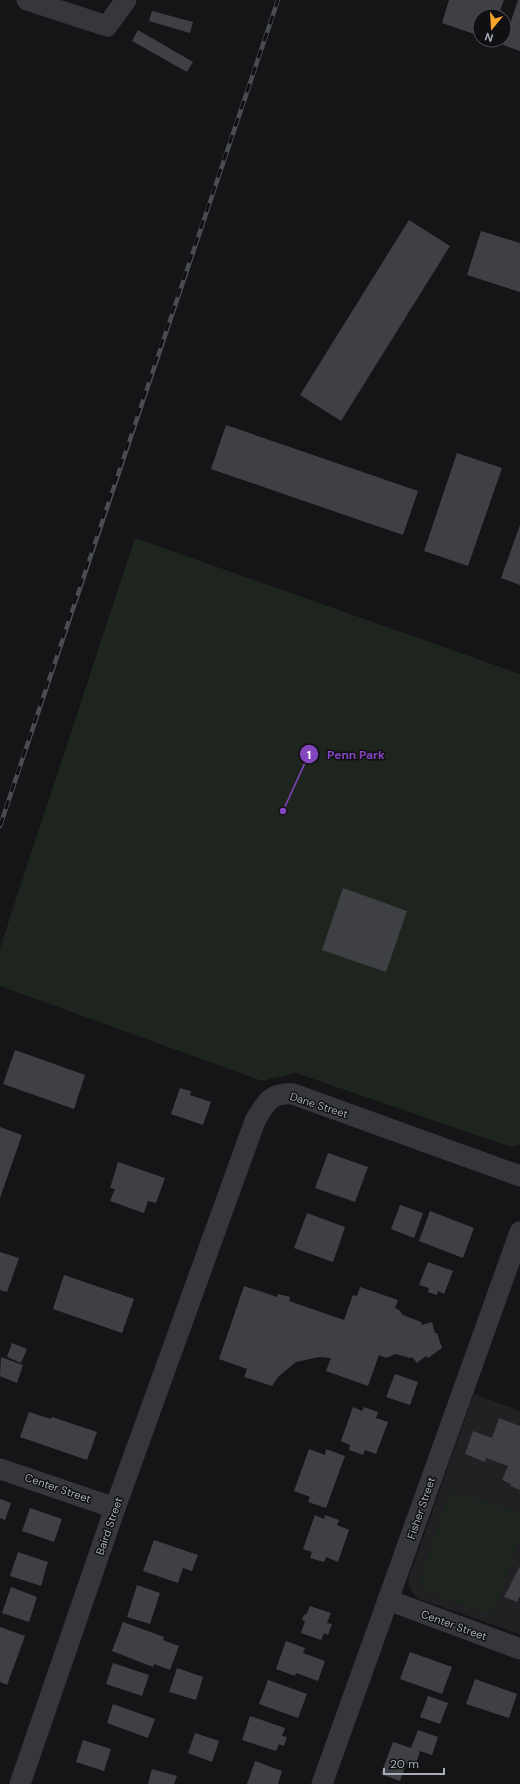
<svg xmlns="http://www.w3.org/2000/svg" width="520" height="1784" viewBox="0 0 520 1784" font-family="'DM Sans',sans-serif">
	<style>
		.built { fill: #212124 }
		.green { fill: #1d251e }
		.building { fill: #3f4044 }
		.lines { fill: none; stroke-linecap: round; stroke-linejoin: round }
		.minor { stroke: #36373c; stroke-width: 21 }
		.rail-casing { stroke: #494c51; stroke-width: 4.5 }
		.rail { stroke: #101012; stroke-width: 3; stroke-dasharray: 9; stroke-linecap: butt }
		.labels { text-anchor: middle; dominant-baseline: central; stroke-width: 3; stroke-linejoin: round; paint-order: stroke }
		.street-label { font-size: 11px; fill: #a6adb8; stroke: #101012 }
		.leader { fill: none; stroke: #8446be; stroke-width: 1.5 }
		.callout-dot { fill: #8446be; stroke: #101012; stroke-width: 1.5 }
		.mark-label { font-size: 12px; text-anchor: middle; font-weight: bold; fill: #fff }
		.callout-label { font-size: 12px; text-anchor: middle; font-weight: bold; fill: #8446be; stroke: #101012; stroke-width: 3; stroke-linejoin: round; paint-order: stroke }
	</style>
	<rect width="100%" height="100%" fill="#151517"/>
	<polygon class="built" points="474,1394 520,1411 520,1634 419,1599 412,1592 409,1585 409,1577"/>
	<g class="green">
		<polygon points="135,538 520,674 520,1144 511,1147 296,1073 262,1081 0,986 0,948"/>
		<polygon points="450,1490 520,1513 520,1537 492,1616 426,1591 420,1578"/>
	</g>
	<g class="building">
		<polygon points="449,0 504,0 498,16 480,16 480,36 442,23"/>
		<polygon points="518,0 520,0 520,51 503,45"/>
		<polygon points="152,11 193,22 190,33 149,21"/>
		<polygon points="138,30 193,62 187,72 132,41"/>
		<polygon points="409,220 450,246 341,421 300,395"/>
		<polygon points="481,231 520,243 520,292 467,275"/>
		<polygon points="226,425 418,491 403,535 211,469"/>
		<polygon points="457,453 502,468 468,566 424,551"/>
		<polygon points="520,525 520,585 501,578"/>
		<polygon points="343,888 407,911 386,972 322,950"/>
		<polygon points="15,1050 85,1075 74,1109 3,1084"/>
		<polygon points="180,1088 191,1091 190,1095 211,1102 203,1125 171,1114"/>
		<polygon points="0,1127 22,1135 0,1198"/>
		<polygon points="328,1153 368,1167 355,1202 315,1188"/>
		<polygon points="118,1162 165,1178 156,1203 148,1201 144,1213 110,1201 115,1189 110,1188"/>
		<polygon points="400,1205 423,1213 414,1238 391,1229"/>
		<polygon points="430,1211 474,1228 463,1258 419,1241"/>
		<polygon points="307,1213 345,1227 333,1262 294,1248"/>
		<polygon points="0,1252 19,1258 7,1292 0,1290"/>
		<polygon points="428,1262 453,1271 444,1294 438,1291 437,1295 428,1292 429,1288 419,1285"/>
		<polygon points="64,1275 134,1299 122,1333 53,1309"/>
		<polygon points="244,1286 277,1297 278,1294 290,1297 289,1301 344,1320 353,1295 357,1296 360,1287 398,1300 395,1308 399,1310 403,1315 421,1322 422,1325 432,1322 435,1333 437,1333 442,1348 428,1358 426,1356 417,1363 412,1357 410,1358 396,1354 386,1358 379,1355 368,1386 326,1371 331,1358 319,1357 296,1362 279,1376 272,1386 244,1377 247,1369 219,1359"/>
		<polygon points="12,1343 27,1349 21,1363 7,1357"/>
		<polygon points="1,1357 23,1365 17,1383 0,1376"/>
		<polygon points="395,1374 418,1382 410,1405 386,1397"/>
		<polygon points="353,1407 362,1411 364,1407 378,1412 376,1418 388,1422 376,1454 365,1450 363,1455 349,1450 350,1445 341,1441"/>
		<polygon points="29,1412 51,1419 52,1417 97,1432 87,1460 20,1437"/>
		<polygon points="499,1418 520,1426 520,1490 510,1486 511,1484 502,1480 508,1466 486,1458 485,1462 465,1454 473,1431 492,1438"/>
		<polygon points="309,1449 325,1455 326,1449 345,1456 326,1508 308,1502 310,1497 294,1491"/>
		<polygon points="0,1499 11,1503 5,1520 0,1518"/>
		<polygon points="30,1508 62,1519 54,1542 22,1531"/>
		<polygon points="315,1515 324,1519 325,1515 339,1520 337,1525 349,1530 338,1562 326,1557 324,1562 310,1558 312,1552 303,1549"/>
		<polygon points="154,1540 198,1555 192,1571 183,1568 178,1583 143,1571"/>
		<polygon points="18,1552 48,1562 41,1586 10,1576"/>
		<polygon points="520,1566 520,1597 519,1597 517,1602 504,1597"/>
		<polygon points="137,1585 160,1593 150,1624 127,1617"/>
		<polygon points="11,1587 37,1597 29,1622 2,1613"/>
		<polygon points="310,1606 331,1613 327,1623 332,1624 328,1635 324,1633 321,1640 301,1633 305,1621 302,1620 304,1614 306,1615"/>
		<polygon points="123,1622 164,1637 163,1640 179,1646 170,1670 154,1664 153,1667 112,1651"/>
		<polygon points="0,1627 25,1636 7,1685 0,1682"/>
		<polygon points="286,1641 305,1648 303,1653 325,1661 318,1681 296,1673 295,1676 276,1669"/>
		<polygon points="410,1652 452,1667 442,1694 400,1679"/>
		<polygon points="113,1663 149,1675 142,1696 106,1684"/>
		<polygon points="177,1668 203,1677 196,1700 169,1692"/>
		<polygon points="475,1679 517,1694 509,1718 466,1704"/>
		<polygon points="268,1680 307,1694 298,1718 259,1704"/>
		<polygon points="428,1696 448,1703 440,1724 420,1717"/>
		<polygon points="113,1704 155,1719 148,1738 107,1723"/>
		<polygon points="250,1716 285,1728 282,1736 287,1737 284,1746 279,1744 276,1751 242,1740"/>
		<polygon points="418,1730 438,1737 432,1755 420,1751 415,1767 406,1764 400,1781 381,1774 393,1742 411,1748"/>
		<polygon points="195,1733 219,1741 212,1762 188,1753"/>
		<polygon points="83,1740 111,1749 104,1771 76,1762"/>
		<polygon points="255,1761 282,1771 278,1784 247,1784"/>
		<polygon points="152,1769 177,1776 174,1784 148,1784"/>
	</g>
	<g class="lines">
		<g class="minor">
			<polyline points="27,0 107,26 126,0"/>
			<polyline points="0,1469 115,1508"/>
			<polyline points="388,1600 520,1649"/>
			<path d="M20,1784L115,1508L255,1121C265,1104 270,1092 293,1094L520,1176"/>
			<polyline points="322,1784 520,1232"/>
		</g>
		<defs>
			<path id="rail" d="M0,826C91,550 185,275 278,0"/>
		</defs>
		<use href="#rail" class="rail-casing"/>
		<use href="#rail" class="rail"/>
	</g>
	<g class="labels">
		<g class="street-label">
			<text transform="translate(319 1105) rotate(18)">Dane Street</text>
			<text transform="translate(58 1488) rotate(19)">Center Street</text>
			<text transform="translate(421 1508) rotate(-71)">Fisher Street</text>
			<text transform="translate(109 1526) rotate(-71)">Baird Street</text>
			<text transform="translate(454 1625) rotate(20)">Center Street</text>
		</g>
	</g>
	<path class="leader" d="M283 811L309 754"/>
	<g class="callout-dot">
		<circle cx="283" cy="811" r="4"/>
		<circle cx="309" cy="754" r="10"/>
	</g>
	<g class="mark-label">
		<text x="309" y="759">1</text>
	</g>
	<g class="callout-label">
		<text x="356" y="759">Penn Park</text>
	</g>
	<g transform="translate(492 28) rotate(198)"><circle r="19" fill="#101012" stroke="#4c4f54"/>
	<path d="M0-3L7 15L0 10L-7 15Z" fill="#faa62b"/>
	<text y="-6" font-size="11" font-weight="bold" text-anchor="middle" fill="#a6adb8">N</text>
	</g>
	<path d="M384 1768v6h60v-6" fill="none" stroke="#a6adb8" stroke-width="2"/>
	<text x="390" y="1768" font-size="12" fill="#a6adb8" stroke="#101012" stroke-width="3" paint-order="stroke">20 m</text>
</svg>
